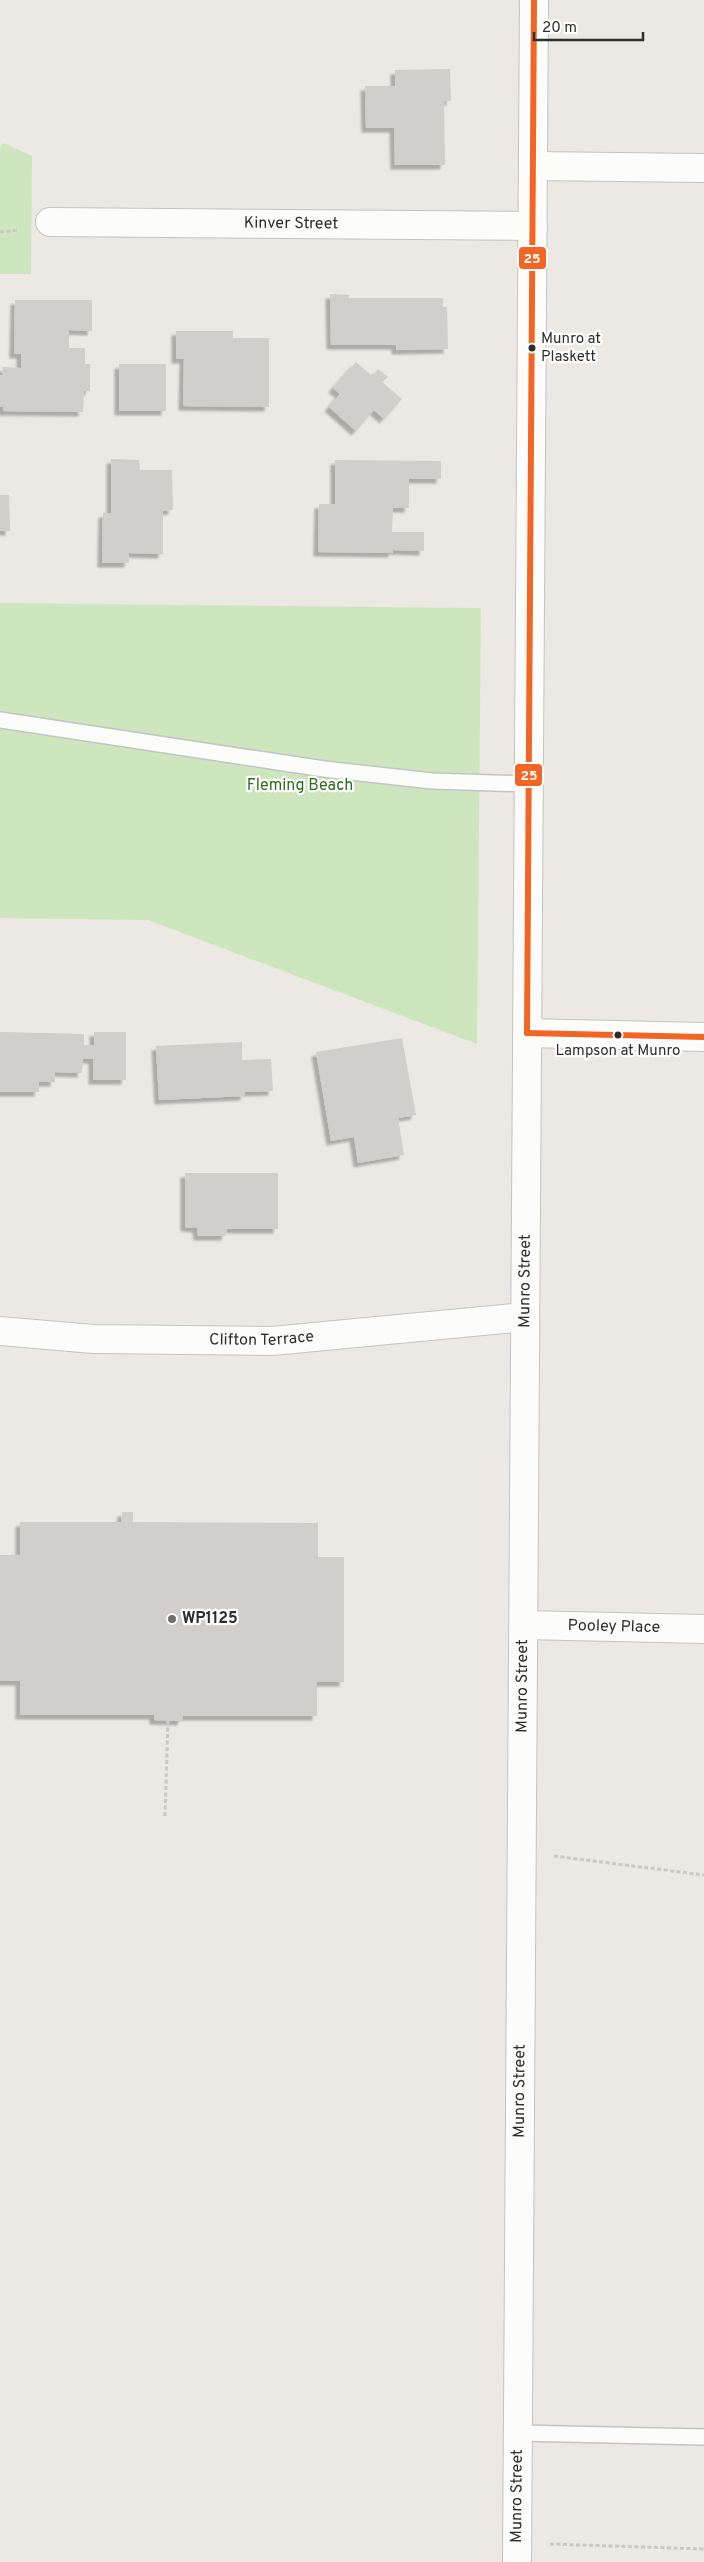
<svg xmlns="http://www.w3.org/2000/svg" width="704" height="2562" viewBox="0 0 704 2562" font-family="Overpass,sans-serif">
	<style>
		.green { fill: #cee6be }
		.building { fill: #d1cecb; filter: url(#shadow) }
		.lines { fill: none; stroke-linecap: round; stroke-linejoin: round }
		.service-casing { stroke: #c5c4c5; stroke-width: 18 }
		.minor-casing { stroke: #c5c4c5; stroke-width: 30 }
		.tertiary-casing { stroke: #c5c4c5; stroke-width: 30 }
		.path { stroke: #c9c9c8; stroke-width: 3; stroke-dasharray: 4 2.5; stroke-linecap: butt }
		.service { stroke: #fcfcfb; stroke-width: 15 }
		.minor { stroke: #fcfcfb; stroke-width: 28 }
		.tertiary { stroke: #fcfcfb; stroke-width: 28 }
		.bus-1-casing { stroke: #fff; stroke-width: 10 }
		.bus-1 { stroke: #f26522; stroke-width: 6 }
		.bus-dot { fill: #2e2e2e; stroke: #fff; stroke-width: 2 }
		.poi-dot { fill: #706f6e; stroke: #fff; stroke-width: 2 }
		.labels { text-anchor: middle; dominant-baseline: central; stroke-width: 4.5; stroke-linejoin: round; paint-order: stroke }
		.bus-label { font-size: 15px; fill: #2e2e2e; stroke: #fff; text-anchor: start }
		.street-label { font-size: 16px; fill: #2e2e2e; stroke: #fff }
		.park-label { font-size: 16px; fill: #2c6e1b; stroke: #fff }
		.poi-label { font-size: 16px; font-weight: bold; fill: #2e2e2e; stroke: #fff; text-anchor: start }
		.line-badge { stroke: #fff; stroke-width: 2 }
		.badge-label { font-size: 14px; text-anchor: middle; font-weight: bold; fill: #fff }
	</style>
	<defs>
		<filter id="shadow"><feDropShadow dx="-4.5" dy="4.5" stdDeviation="1" flood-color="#0004"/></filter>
	</defs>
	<rect width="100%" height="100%" fill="#ece8e4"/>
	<g class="green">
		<polygon points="3,143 32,156 31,274 0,274 0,149"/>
		<polygon points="0,603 481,608 477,1044 148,920 0,918"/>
	</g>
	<g class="building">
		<polygon points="450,69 451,101 444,101 445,165 395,165 394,128 366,128 365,86 395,86 395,70"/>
		<polygon points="330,294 349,295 349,298 443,298 443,307 447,307 448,349 396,350 396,345 331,345"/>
		<polygon points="15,300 92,300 92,331 69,330 69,348 85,348 85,364 90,364 90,391 84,391 83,412 3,411 3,407 0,407 0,375 3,375 2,367 21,368 21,354 14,354"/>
		<polygon points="176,331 233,331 233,338 269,338 269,407 183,406 184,359 176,359"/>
		<polygon points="356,362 372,376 378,369 388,377 382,382 402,399 384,419 374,410 356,431 329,407 340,394 333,388"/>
		<rect x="119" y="364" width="47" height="47"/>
		<polygon points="111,459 139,460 140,470 172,470 173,510 163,511 163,554 129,553 129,563 102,563 103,513 111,513"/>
		<polygon points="335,460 441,461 441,479 409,479 409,508 393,508 392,532 424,532 424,551 393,550 393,553 318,552 319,504 335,504"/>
		<polygon points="0,495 9,495 10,531 0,531"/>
		<polygon points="0,1032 84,1034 84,1045 94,1045 94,1032 126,1032 126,1080 93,1080 93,1059 83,1059 82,1073 55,1072 55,1082 39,1082 39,1092 0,1092"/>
		<polygon points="402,1038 416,1115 398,1118 404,1155 358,1163 354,1137 331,1141 316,1052"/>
		<polygon points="242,1042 242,1060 271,1059 273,1091 245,1092 245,1096 159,1100 156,1046"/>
		<polygon points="185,1173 278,1173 278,1229 227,1229 226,1236 198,1236 197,1228 185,1227"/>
		<polygon points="122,1512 133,1512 133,1522 318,1523 318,1557 344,1557 344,1682 317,1682 317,1716 183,1716 182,1721 154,1720 154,1715 20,1715 20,1681 0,1681 0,1555 20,1555 20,1522 121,1522"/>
	</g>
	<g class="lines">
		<defs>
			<g id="service">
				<polyline points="0,720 324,769 432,781 529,784"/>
				<polyline points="518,2433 704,2437"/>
			</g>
			<g id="minor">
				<polyline points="533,166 704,168"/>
				<path id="s1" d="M50,222L533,226"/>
				<path id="s2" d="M0,1331L93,1339L272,1341L525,1317"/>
				<path id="s3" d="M524,1625L704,1629"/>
				<path id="s4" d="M517,2562L534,0"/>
			</g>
			<polyline id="tertiary" points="527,1033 704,1037"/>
		</defs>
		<use href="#service" class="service-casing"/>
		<use href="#minor" class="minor-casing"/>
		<use href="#tertiary" class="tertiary-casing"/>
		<g class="path">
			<polyline points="0,232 19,230"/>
			<polyline points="165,1816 168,1721"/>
			<polyline points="554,1856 704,1875"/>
			<polyline points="550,2544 704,2549"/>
		</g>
		<use href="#service" class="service"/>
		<use href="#minor" class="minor"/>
		<use href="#tertiary" class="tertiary"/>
		<defs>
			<g id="bus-1">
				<polyline points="527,1033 534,0"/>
				<polyline points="527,1033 704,1037"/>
			</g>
		</defs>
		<use href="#bus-1" class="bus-1-casing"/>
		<use href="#bus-1" class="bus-1"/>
	</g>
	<g class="bus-dot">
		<circle cx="532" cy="348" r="4.5"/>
		<circle cx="618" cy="1035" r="4.5"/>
	</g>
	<circle class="poi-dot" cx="172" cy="1619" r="5"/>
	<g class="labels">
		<g class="bus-label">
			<text x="541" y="339">Munro at<tspan x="541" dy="18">Plaskett</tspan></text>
			<text x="618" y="1051" text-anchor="middle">Lampson at Munro</text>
		</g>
		<g class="street-label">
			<text stroke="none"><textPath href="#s1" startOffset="241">Kinver Street</textPath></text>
			<text stroke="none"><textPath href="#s4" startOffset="1281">Munro Street</textPath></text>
			<text stroke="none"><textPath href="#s2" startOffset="262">Clifton Terrace</textPath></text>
			<text stroke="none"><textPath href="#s3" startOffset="90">Pooley Place</textPath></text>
			<text stroke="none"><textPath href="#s4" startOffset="876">Munro Street</textPath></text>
			<text stroke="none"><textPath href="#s4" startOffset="471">Munro Street</textPath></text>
			<text stroke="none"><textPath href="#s4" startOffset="66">Munro Street</textPath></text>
		</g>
		<g class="park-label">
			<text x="300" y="786">Fleming Beach</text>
		</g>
		<g class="poi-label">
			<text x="182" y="1619">WP1125</text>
		</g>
	</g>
	<g class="line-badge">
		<rect x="518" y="246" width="29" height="24" rx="5" fill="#f26522"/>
		<rect x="514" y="763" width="29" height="24" rx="5" fill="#f26522"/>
	</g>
	<g class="badge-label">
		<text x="532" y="263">25</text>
		<text x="529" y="780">25</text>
	</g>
	<path d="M534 32v8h109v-8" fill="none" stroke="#2e2e2e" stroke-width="2.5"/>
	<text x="542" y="32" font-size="15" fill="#2e2e2e" stroke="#ffffff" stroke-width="4" paint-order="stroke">20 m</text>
</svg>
